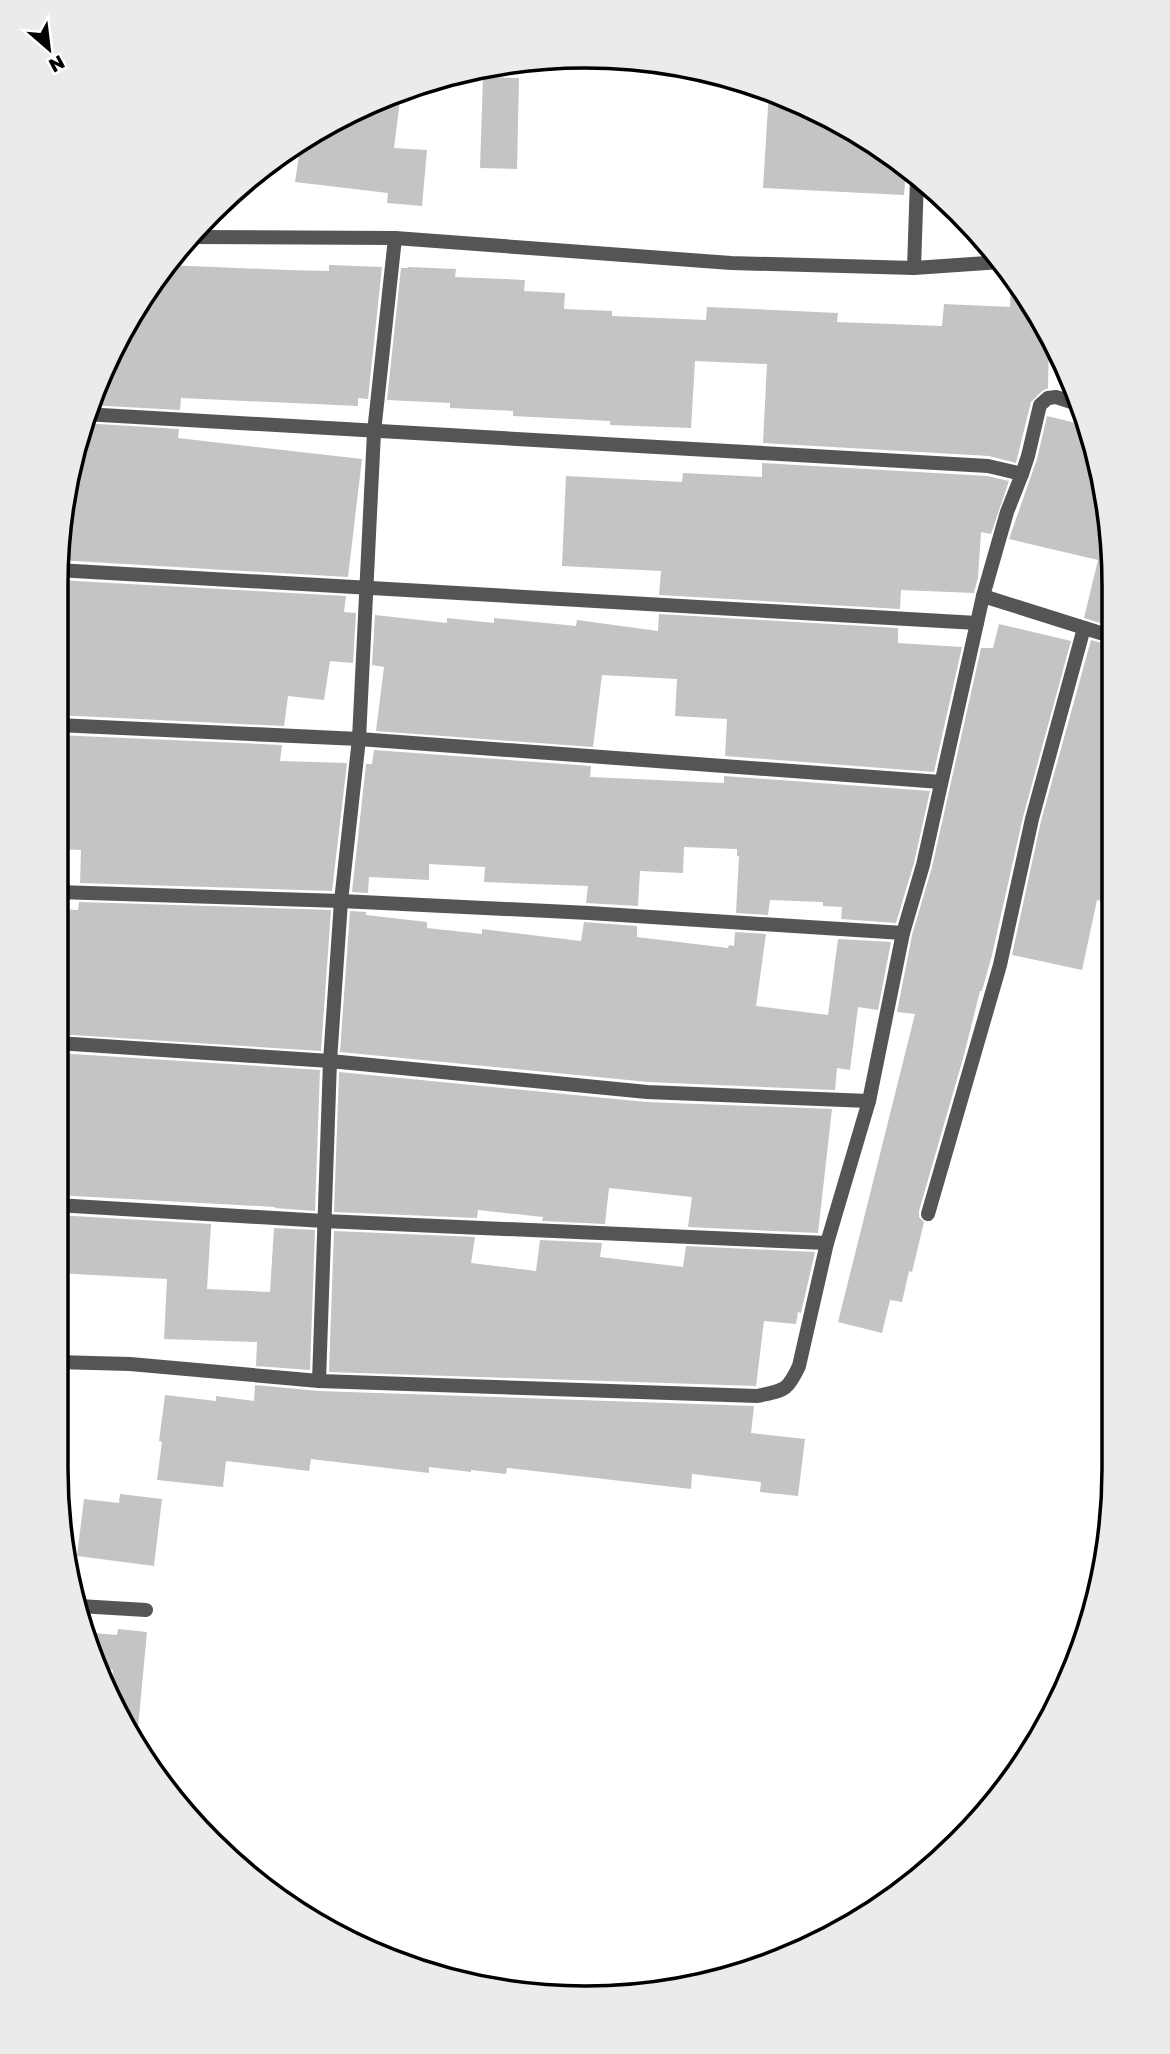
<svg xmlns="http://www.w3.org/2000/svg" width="1170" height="2054" viewBox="0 0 1170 2054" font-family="'Golos Text',sans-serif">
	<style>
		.building { fill: #c4c4c4 }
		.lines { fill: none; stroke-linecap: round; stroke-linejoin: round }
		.minor { stroke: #555; stroke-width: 14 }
		.tertiary { stroke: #555; stroke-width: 14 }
		.rim { fill: none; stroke: #000; stroke-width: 3.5 }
	</style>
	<rect width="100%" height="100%" fill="#fff"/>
	<g class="building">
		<polygon points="483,77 519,78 517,169 480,168"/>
		<polygon points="769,91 850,127 906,170 904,195 763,188"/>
		<polygon points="401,92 394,148 427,150 422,206 387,203 388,193 295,182 301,142 351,110"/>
		<polygon points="167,265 288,270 329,271 329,265 382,267 368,399 358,398 358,406 181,398 180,410 89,405 127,320"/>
		<polygon points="408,267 456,269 455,277 525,280 524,291 565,293 564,309 612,311 612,316 706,320 707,307 838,313 837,322 942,326 944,304 1010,307 1011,275 1025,291 1049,341 1048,388 1042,391 1031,402 1016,463 989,456 763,443 767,364 695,361 691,428 610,425 610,421 513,416 513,411 450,408 450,403 387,400 401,268 408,268"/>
		<polygon points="1047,416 1088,426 1110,516 1110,626 1084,618 1098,560 1009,539 1037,459"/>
		<polygon points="82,423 179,429 178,438 362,459 348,577 57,560 57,551"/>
		<polygon points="762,463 987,476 1009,481 991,534 981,532 978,577 974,593 901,590 900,609 659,595 661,571 562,566 566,476 682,482 683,473 762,477"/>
		<polygon points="57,580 346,596 344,612 356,613 353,663 330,661 324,700 288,696 284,726 57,715"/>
		<polygon points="659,614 898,628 898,643 962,647 934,772 725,756 727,719 675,716 677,679 602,675 593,747 376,731 384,667 372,665 375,615 447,623 447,618 494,623 494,618 576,626 577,620 658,631"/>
		<polygon points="999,624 1071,641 1023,817 992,955 982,991 980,991 964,1055 919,1211 919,1217 924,1222 912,1272 909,1271 902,1302 890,1300 882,1333 838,1322 915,1014 897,1012 912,935 932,867 981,648 993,648"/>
		<polygon points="1091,640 1110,645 1111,903 1097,900 1082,970 1012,955 1041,821"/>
		<polygon points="57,735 282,745 280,761 347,763 332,891 80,883 81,850 57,849"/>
		<polygon points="374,750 591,766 590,777 724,783 724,776 930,791 914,863 896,923 841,919 842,907 823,906 823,902 770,900 768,915 736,913 739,856 737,856 737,849 684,847 683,873 640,871 638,906 586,903 588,886 484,882 485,867 429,864 429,880 369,877 368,893 352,892 366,764 372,764"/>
		<polygon points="79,902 331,910 321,1051 57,1034 57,909 78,910"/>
		<polygon points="350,911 366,912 366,915 427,922 427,928 482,934 482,929 581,941 584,922 637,926 637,937 728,948 729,945 734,946 735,932 766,934 756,1006 828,1015 838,939 891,942 878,1010 858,1007 850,1070 837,1068 835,1090 648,1082 340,1052"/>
		<polygon points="57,1053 320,1070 315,1211 275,1208 275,1207 56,1195"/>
		<polygon points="339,1072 646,1102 832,1109 818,1233 688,1227 692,1197 609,1188 605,1224 542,1221 543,1217 478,1210 477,1218 334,1212"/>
		<polygon points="56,1215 211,1224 207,1289 270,1292 274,1228 315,1230 310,1370 256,1366 257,1342 164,1339 167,1279 56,1273"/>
		<polygon points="334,1231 475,1237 471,1263 536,1271 540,1240 602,1243 600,1257 683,1267 686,1246 815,1252 801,1313 798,1312 796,1324 764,1321 756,1386 329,1372"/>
		<polygon points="255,1385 319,1391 754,1406 751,1433 805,1439 798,1496 760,1492 761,1482 692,1474 691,1489 507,1468 506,1474 471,1470 471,1472 429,1467 429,1473 311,1459 309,1471 226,1461 223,1487 157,1480 162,1442 159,1441 165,1395 216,1401 216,1396 254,1401"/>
		<polygon points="120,1494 162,1499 154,1566 77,1556 84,1499 119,1503"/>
		<polygon points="118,1629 147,1632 137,1738 111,1689 113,1670 100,1668 84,1639 83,1632 117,1635"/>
	</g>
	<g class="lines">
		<g class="minor">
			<polyline points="914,268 917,179"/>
			<polyline points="1022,474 1028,456 1040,405 1048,398 1056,397 1081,405"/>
			<polyline points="57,570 977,623"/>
			<polyline points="983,596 1110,636"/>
			<polyline points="57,725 359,739 941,782"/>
			<polyline points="57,892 341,901 589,913 903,933"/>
			<polyline points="57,1043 330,1061 647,1092 869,1101"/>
			<polyline points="56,1205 324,1221 827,1243"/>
			<polyline points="928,1214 1000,965 1032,819 1084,628"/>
			<path d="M56,1362L130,1364L319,1381L757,1396C784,1390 787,1392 799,1366L827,1243L869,1101L903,933L923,865L983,596L1007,512L1022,474L988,466L84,414"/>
			<polyline points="319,1381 330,1061 341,901 359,739 374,432 395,238"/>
			<polyline points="79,1606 146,1610"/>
		</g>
		<polyline class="tertiary" points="187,237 395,238 731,263 914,268 1001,262"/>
	</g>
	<path d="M0 0H1170V2054H0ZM585 68H585A517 517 0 0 1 1102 585V1469A517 517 0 0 1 585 1986H585A517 517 0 0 1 68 1469V585A517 517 0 0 1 585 68Z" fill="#ebebeb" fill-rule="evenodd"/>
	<path class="rim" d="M585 68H585A517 517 0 0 1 1102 585V1469A517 517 0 0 1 585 1986H585A517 517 0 0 1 68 1469V585A517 517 0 0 1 585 68Z"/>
	<g transform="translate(49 49) rotate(152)" stroke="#ffffff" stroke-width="5" paint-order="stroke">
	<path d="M0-5L12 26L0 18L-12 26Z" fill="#000000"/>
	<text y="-10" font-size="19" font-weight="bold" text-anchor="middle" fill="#000000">N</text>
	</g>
</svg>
